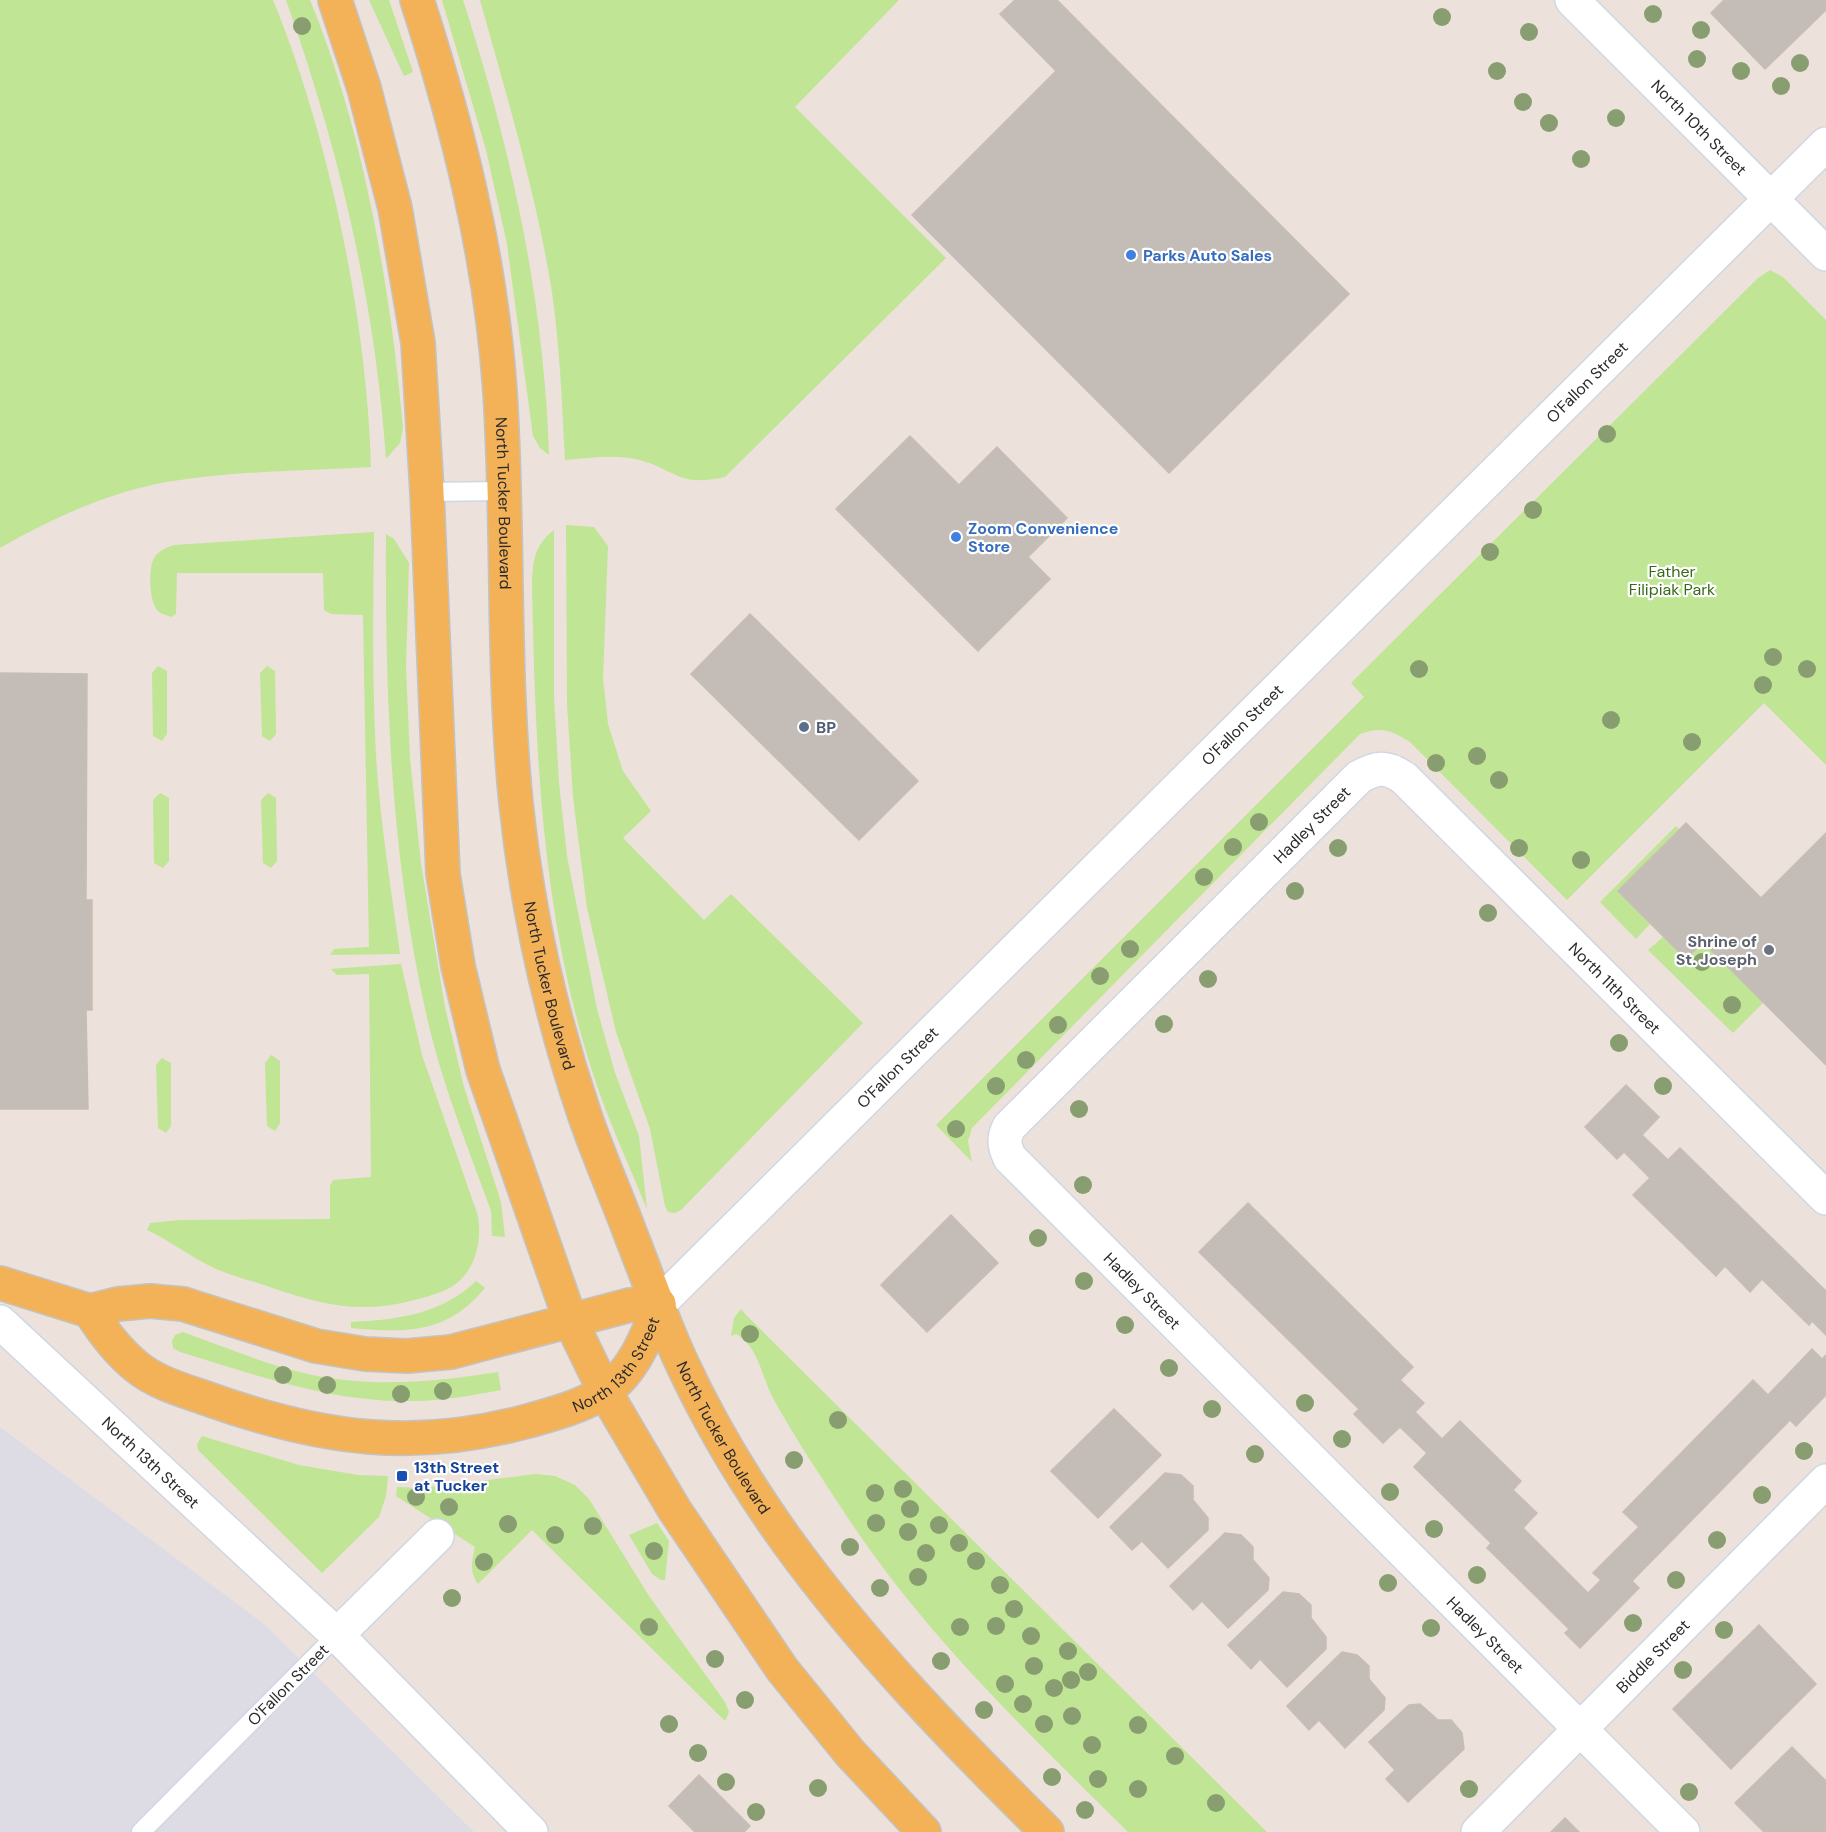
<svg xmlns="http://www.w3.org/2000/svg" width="1826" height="1832" viewBox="0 0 1826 1832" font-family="'DM Sans',sans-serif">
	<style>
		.industrial { fill: #dddce4 }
		.green { fill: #c0e595 }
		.building { fill: #c4bdb7; stroke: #c8bdb5; stroke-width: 1.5 }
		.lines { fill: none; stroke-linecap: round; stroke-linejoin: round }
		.lane-casing { stroke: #d0d7e3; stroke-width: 21 }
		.street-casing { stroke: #d0d7e3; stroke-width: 36 }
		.secondary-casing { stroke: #d0d7e3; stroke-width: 36 }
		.primary-casing { stroke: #c3c3c3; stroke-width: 36 }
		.lane { stroke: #fff; stroke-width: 18 }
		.street { stroke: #fff; stroke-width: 33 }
		.secondary { stroke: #fff; stroke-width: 33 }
		.primary { stroke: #f4b258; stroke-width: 33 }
		.tree { fill: #899e70 }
		.shop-dot { fill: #3f7fe0; stroke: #fff; stroke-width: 2 }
		.service-dot { fill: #5c6f8a; stroke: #fff; stroke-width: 2 }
		.worship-dot { fill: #6b7280; stroke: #fff; stroke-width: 2 }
		.transit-dot { fill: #1a4fb4; stroke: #fff; stroke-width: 2 }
		.labels { text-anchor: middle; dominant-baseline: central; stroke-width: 4.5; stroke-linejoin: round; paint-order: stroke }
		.street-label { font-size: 16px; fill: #2a2a2a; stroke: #fff }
		.shop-label { font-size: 16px; font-weight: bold; fill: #366cbe; stroke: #fff; text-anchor: start }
		.park-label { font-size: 16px; fill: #386818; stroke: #fff }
		.service-label { font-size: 16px; font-weight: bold; fill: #4e5e75; stroke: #fff; text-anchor: start }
		.worship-label { font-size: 16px; font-weight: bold; fill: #5b616d; stroke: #fff; text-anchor: end }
		.transit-label { font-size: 16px; font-weight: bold; fill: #164399; stroke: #fff; text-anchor: start }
	</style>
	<rect width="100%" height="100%" fill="#ece1db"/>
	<polygon class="industrial" points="0,1427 264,1624 474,1832 0,1832"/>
	<g class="green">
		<path d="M0,0H273C329,136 367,320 371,467C303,471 222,471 156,484C100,496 49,520 0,548Z"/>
		<path d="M286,0H310C364,132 390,286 403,428L400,443L386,459C375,301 339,149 286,0Z"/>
		<polygon points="369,0 389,0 413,72 404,76"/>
		<path d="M442,0H463C511,148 544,299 549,455L540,448L533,436L507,244L486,150Z"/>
		<path d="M480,0H899L795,107L946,258L725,477C678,487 678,471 640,460C616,454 590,458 565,460C562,404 560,348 552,292C536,193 507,97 480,0Z"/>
		<path d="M1770,270L1783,277L1826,320V765L1764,703L1567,900L1410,742C1392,731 1382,726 1360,734L972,1128L968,1141L972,1162L936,1125L1364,697L1351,683L1758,278Z"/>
		<polygon points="566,525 594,527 608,546 603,678 608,724 623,771 651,811 623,838 704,920 731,894 863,1023 681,1210 675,1213 668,1212 665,1206 650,1129 616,1032 587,908 573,797 567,704"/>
		<path d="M554,530V696L559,783L567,856L597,1009L615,1073L639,1136L647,1209C629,1165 608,1120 593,1074C541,915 535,748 532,582C533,559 535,545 554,530Z"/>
		<path d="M374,532C373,606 372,681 376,755C380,822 391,888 400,954L330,955L334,949L369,947L363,615L331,614L324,610L323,573H177L176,614L171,617C167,615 161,614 158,611C149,601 148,570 154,558C159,550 166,548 174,545Z"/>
		<path d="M386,534L394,539L409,563L406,668L410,758L421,864L445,1007L464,1087L501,1202L505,1237L492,1236L491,1211C469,1150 444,1089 429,1026C391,864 385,699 386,534Z"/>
		<polygon points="158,666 167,671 167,734 162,741 153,736 152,673"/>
		<polygon points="267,666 275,671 276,734 270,741 262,736 260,673"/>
		<polygon points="160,793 169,798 169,861 163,868 154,863 153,800"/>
		<polygon points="268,793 276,798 277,861 271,868 263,863 261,800"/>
		<polygon points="1676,826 1679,829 1618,891 1650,924 1636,939 1600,902"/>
		<polygon points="1663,937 1686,959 1703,942 1764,1002 1733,1033 1648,950"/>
		<path d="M401,964L422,1055L478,1216C483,1248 472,1282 438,1293C367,1317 330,1308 261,1284C245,1279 225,1274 210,1266C188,1255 169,1240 147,1230L150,1223L180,1220L330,1219V1186L333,1180L371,1177L369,974L337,975L331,969Z"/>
		<polygon points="271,1055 280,1061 280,1123 275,1131 267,1126 265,1063"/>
		<polygon points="162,1058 171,1063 171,1126 166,1133 158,1128 156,1065"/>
		<path d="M476,1281L485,1288C447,1334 407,1333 351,1328V1322C397,1320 442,1314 476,1281Z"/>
		<path d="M741,1309L746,1315L1267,1832H1128C1027,1732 922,1632 844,1512C820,1475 795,1438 774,1400C761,1377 760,1348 736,1334L731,1336L734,1318Z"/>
		<path d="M183,1332C219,1345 255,1360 292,1370C359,1389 431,1383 498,1372L501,1390C473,1395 443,1401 414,1401C333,1403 256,1375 180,1352L173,1348L172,1341L175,1335Z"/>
		<polygon points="202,1436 299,1465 358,1475 388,1476 386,1496 379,1517 322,1573 198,1450 197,1444"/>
		<path d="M536,1474L555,1476L575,1485L589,1499L649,1596L725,1702L729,1712L725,1721L532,1530L478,1584C469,1571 472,1561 475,1547L396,1496L397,1487L423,1488Z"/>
		<polygon points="657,1523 669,1541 665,1580 661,1580 652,1574 629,1535"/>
	</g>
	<g class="building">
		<polygon points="1015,0 1057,0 1349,294 1169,473 912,215 1056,71 1000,14"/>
		<polygon points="1724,0 1826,0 1826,10 1765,69 1711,13"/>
		<polygon points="910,436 959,485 997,447 1067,518 1028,557 1050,579 978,651 836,509"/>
		<polygon points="750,614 918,781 859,840 691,674"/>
		<polygon points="0,673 87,674 86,900 92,900 92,1010 86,1010 88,1109 0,1109"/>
		<polygon points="1686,823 1761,898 1826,833 1826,1065 1703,942 1686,959 1618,891"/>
		<polygon points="1626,1085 1659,1117 1642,1135 1668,1160 1680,1148 1826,1291 1826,1335 1812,1321 1809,1325 1762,1279 1750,1292 1725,1266 1716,1276 1633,1195 1650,1178 1624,1152 1617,1159 1585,1127"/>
		<polygon points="1248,1203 1413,1367 1400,1380 1424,1403 1415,1412 1442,1439 1460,1421 1521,1481 1513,1490 1537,1513 1523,1528 1588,1593 1601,1580 1593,1573 1639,1527 1623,1512 1753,1380 1768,1395 1812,1349 1822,1359 1826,1355 1826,1395 1796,1426 1790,1420 1632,1581 1639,1588 1580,1648 1565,1633 1569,1629 1487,1548 1491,1543 1414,1467 1427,1453 1400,1427 1383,1443 1354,1414 1359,1409 1199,1252"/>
		<polygon points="951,1215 998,1263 927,1332 881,1285"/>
		<polygon points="1114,1409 1161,1455 1098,1518 1051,1471"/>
		<polygon points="1165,1473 1181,1475 1193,1486 1193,1500 1208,1518 1208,1530 1168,1568 1142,1541 1132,1550 1110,1527"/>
		<polygon points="1225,1533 1241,1535 1253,1547 1253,1560 1269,1578 1268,1590 1228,1628 1202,1601 1193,1610 1170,1586"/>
		<polygon points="1283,1592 1299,1594 1311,1605 1311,1618 1326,1637 1326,1649 1287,1687 1260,1659 1251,1669 1228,1645"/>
		<polygon points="1759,1625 1816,1684 1731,1769 1673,1709"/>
		<polygon points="1342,1652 1357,1655 1369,1666 1369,1679 1385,1698 1384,1710 1345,1748 1319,1720 1309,1730 1287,1706"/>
		<polygon points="1420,1704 1438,1720 1451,1720 1462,1733 1464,1749 1408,1802 1386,1779 1395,1770 1369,1742 1409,1705"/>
		<polygon points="1792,1747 1826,1781 1826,1832 1764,1832 1735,1803"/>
		<polygon points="699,1775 750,1826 744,1832 695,1832 669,1806"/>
		<polygon points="1565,1818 1579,1832 1551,1832"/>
	</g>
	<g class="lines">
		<defs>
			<g id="lane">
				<polyline points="427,492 504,491"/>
				<path id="s1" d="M141,1832L337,1635"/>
			</g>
			<g id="street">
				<path id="s2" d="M659,1304L1826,144"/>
				<path id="s3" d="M0,1322L337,1635L531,1832"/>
				<polyline points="337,1635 437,1536"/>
				<path id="s4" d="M1478,1832L1826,1481"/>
				<path id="s5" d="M1683,1832L1010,1158C1004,1146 1003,1139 1009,1127L1359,777C1377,767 1386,766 1404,778L1826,1198"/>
			</g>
			<g id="secondary">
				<path id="s6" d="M1572,0L1826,254"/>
			</g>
			<g id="primary">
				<polyline points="335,0 364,88 395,208 418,343 427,492 443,874 458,966 483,1070 571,1322 605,1392 674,1509 782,1669 850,1753 924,1832"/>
				<path id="s7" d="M417,0C458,127 491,258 500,392C509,529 502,666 516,803C527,908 551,1016 585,1116C599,1157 617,1197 632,1238C648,1278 662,1320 680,1359C709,1422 746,1484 787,1541C863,1646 955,1741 1047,1832"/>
				<polyline points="0,1283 90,1311 118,1304 150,1301 183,1304 316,1346 365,1354 407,1356 451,1352 630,1305 659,1304"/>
				<path id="s8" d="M90,1311C103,1332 117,1351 137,1367C158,1384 186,1391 211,1400C321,1439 414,1452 528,1421C553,1414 583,1406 604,1392C633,1373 648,1335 659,1304"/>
			</g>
		</defs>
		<use href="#lane" class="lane-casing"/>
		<use href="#street" class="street-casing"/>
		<use href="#secondary" class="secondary-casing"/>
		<use href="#primary" class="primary-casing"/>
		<use href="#lane" class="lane"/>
		<use href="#street" class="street"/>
		<use href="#secondary" class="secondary"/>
		<use href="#primary" class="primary"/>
	</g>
	<g class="tree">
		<circle cx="1653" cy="14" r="9"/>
		<circle cx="1442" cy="17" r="9"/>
		<circle cx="302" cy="26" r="9"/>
		<circle cx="1701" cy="30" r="9"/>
		<circle cx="1529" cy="32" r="9"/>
		<circle cx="1697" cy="59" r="9"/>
		<circle cx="1800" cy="63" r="9"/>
		<circle cx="1497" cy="71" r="9"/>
		<circle cx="1741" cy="71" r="9"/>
		<circle cx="1781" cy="86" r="9"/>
		<circle cx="1523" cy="102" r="9"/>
		<circle cx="1616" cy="118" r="9"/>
		<circle cx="1549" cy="123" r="9"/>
		<circle cx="1581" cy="159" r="9"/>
		<circle cx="1607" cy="434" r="9"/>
		<circle cx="1533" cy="510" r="9"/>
		<circle cx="1490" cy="552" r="9"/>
		<circle cx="1773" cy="657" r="9"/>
		<circle cx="1419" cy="669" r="9"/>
		<circle cx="1807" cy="669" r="9"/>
		<circle cx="1763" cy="685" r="9"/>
		<circle cx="1611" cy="720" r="9"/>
		<circle cx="1692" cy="742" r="9"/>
		<circle cx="1477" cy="756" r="9"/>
		<circle cx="1436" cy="763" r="9"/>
		<circle cx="1499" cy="780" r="9"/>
		<circle cx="1259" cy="822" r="9"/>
		<circle cx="1233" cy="847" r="9"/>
		<circle cx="1338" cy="848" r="9"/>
		<circle cx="1519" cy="848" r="9"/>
		<circle cx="1581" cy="860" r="9"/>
		<circle cx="1204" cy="877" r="9"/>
		<circle cx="1295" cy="891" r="9"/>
		<circle cx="1488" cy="913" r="9"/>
		<circle cx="1130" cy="949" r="9"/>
		<circle cx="1702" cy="962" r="9"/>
		<circle cx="1100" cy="976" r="9"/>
		<circle cx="1208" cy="979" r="9"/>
		<circle cx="1732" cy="1005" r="9"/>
		<circle cx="1164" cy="1024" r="9"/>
		<circle cx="1058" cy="1025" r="9"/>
		<circle cx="1619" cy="1043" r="9"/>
		<circle cx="1026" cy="1060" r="9"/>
		<circle cx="996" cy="1086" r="9"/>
		<circle cx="1663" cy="1086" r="9"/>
		<circle cx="1079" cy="1109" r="9"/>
		<circle cx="956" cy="1129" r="9"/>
		<circle cx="1083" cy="1185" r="9"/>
		<circle cx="1038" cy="1238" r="9"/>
		<circle cx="1084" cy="1281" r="9"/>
		<circle cx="1125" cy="1325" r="9"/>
		<circle cx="750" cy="1334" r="9"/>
		<circle cx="1169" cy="1368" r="9"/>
		<circle cx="283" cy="1375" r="9"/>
		<circle cx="327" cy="1385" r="9"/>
		<circle cx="443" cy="1391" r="9"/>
		<circle cx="401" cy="1394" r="9"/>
		<circle cx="1305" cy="1403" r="9"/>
		<circle cx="1212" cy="1409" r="9"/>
		<circle cx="838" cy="1420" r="9"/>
		<circle cx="1342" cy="1439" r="9"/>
		<circle cx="1804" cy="1451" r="9"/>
		<circle cx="1255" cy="1454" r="9"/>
		<circle cx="794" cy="1460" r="9"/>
		<circle cx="903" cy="1489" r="9"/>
		<circle cx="1390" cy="1492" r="9"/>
		<circle cx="875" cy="1493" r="9"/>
		<circle cx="1762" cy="1495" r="9"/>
		<circle cx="416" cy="1497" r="9"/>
		<circle cx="449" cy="1507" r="9"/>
		<circle cx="910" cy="1509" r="9"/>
		<circle cx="876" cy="1523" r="9"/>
		<circle cx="508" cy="1524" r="9"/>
		<circle cx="939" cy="1525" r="9"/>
		<circle cx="593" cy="1526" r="9"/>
		<circle cx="1434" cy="1529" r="9"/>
		<circle cx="908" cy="1532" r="9"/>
		<circle cx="555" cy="1535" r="9"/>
		<circle cx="1717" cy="1540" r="9"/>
		<circle cx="959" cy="1543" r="9"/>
		<circle cx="850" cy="1547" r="9"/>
		<circle cx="654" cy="1551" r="9"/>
		<circle cx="926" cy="1553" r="9"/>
		<circle cx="976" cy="1561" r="9"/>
		<circle cx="484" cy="1562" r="9"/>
		<circle cx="1477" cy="1575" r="9"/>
		<circle cx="918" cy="1577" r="9"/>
		<circle cx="1676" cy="1580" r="9"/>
		<circle cx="1388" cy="1583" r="9"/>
		<circle cx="1000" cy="1585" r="9"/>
		<circle cx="880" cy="1588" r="9"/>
		<circle cx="452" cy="1598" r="9"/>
		<circle cx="1014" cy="1609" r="9"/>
		<circle cx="1633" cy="1623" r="9"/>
		<circle cx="996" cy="1626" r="9"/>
		<circle cx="649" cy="1627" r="9"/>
		<circle cx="960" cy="1627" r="9"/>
		<circle cx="1431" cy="1628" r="9"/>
		<circle cx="1724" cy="1630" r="9"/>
		<circle cx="1031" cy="1636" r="9"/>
		<circle cx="1068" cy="1651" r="9"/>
		<circle cx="715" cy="1659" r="9"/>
		<circle cx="941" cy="1661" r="9"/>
		<circle cx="1034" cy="1666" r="9"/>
		<circle cx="1683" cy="1670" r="9"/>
		<circle cx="1088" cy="1672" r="9"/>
		<circle cx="1071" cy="1680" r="9"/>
		<circle cx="1005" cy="1684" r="9"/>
		<circle cx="1054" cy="1688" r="9"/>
		<circle cx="745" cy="1700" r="9"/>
		<circle cx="1023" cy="1704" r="9"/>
		<circle cx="984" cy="1710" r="9"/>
		<circle cx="1072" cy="1716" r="9"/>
		<circle cx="669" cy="1724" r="9"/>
		<circle cx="1044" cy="1724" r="9"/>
		<circle cx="1138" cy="1725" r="9"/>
		<circle cx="1092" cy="1745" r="9"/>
		<circle cx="698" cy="1753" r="9"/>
		<circle cx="1175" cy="1756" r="9"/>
		<circle cx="1052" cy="1777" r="9"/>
		<circle cx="1098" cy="1779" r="9"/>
		<circle cx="726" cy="1782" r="9"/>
		<circle cx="818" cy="1788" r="9"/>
		<circle cx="1138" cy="1789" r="9"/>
		<circle cx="1469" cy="1789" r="9"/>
		<circle cx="1689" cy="1792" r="9"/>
		<circle cx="1216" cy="1803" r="9"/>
		<circle cx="1085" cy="1810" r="9"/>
		<circle cx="756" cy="1812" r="9"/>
	</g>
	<g class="shop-dot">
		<circle cx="1131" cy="255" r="6"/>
		<circle cx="956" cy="537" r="6"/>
	</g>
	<circle class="service-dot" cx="804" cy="727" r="6"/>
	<circle class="worship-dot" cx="1769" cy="950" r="6"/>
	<rect class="transit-dot" x="396" y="1470" width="12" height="12" rx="3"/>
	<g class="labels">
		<g class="street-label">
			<text stroke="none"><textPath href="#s6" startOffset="180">North 10th Street</textPath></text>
			<text stroke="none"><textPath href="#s2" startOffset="1308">O'Fallon Street</textPath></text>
			<text stroke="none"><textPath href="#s7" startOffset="513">North Tucker Boulevard</textPath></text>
			<text stroke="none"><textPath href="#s2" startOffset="822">O'Fallon Street</textPath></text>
			<text stroke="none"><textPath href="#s5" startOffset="1413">Hadley Street</textPath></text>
			<text stroke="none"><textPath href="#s7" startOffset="999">North Tucker Boulevard</textPath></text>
			<text stroke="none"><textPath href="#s5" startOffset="1826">North 11th Street</textPath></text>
			<text stroke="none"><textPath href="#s2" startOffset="336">O'Fallon Street</textPath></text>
			<text transform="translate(1142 1291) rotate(45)">Hadley Street</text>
			<text stroke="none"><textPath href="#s8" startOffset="588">North 13th Street</textPath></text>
			<text stroke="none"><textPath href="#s7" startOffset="1485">North Tucker Boulevard</textPath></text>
			<text stroke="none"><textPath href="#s3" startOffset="206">North 13th Street</textPath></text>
			<text transform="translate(1485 1635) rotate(45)">Hadley Street</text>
			<text stroke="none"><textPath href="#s4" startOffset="248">Biddle Street</textPath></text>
			<text stroke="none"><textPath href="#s1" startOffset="208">O'Fallon Street</textPath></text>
		</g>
		<g class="shop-label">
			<text x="1143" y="255">Parks Auto Sales</text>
			<text x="968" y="528">Zoom Convenience<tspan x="968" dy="18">Store</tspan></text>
		</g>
		<g class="park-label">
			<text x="1672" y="571">Father<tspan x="1672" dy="18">Filipiak Park</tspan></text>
		</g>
		<g class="service-label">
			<text x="816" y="727">BP</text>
		</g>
		<g class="worship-label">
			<text x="1757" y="941">Shrine of<tspan x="1757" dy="18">St. Joseph</tspan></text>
		</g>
		<g class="transit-label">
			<text x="414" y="1467">13th Street<tspan x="414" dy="18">at Tucker</tspan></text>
		</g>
	</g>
</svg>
